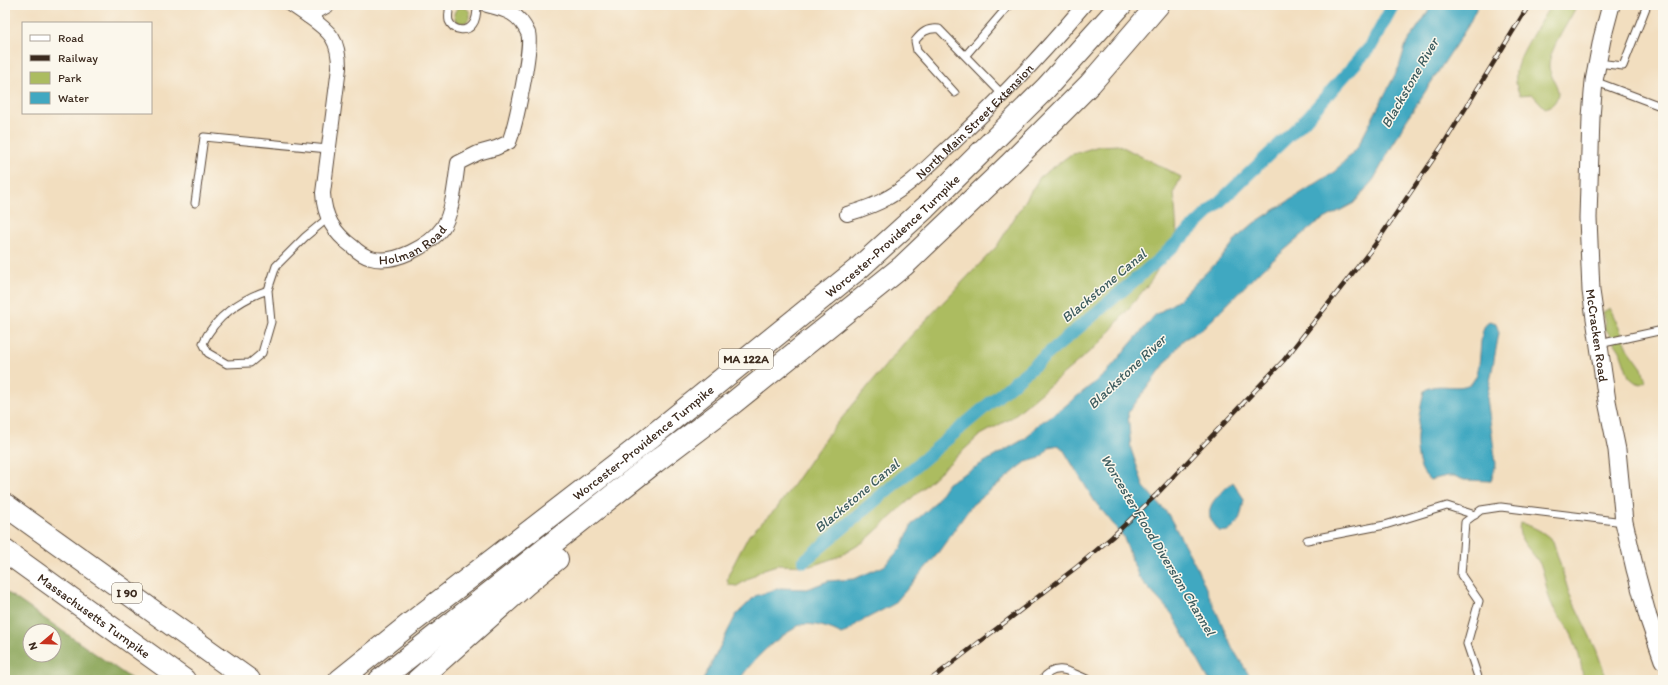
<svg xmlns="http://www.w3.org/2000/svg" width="1668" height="685" viewBox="0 0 1668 685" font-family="Itim,sans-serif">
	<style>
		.green { fill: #acbc60; stroke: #74733f }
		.forest { fill: #89a456; stroke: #62673a; fill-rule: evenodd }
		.water { fill: #41a8c1; stroke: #3e6970 }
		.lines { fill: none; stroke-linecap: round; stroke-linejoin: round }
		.canal { stroke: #41a8c1; stroke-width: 13 }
		.service-casing { stroke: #564536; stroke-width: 9 }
		.minor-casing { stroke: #564536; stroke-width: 16 }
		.tertiary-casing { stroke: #564536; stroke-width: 19 }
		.motorway-casing { stroke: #564536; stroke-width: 24 }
		.service { stroke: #fff; stroke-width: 7 }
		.minor { stroke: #fff; stroke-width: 14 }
		.tertiary { stroke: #fff; stroke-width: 17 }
		.motorway { stroke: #fff; stroke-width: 22 }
		.rail-casing { stroke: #3b2a1e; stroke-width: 4.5 }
		.rail { stroke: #fbf7ec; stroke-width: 3; stroke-dasharray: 9; stroke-linecap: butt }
		.labels { text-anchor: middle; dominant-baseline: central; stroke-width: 3; stroke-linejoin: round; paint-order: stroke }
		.shield { fill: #fbf7ec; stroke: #75685c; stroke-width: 1 }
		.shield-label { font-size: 12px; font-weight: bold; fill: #3b2a1e }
		.street-label { font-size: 13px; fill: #3b2a1e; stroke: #fbf7ec }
		.water-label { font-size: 14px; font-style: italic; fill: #3d5c5f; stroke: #fbf7ec }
	</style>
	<rect width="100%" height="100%" fill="#fbf7ec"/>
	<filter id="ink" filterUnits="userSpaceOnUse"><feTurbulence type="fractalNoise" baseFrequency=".025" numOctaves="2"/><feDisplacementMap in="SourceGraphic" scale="8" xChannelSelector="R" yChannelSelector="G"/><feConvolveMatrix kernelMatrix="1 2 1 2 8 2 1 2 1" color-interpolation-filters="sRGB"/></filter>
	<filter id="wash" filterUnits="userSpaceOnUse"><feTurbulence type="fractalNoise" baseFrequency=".012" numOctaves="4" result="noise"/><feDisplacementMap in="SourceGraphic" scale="16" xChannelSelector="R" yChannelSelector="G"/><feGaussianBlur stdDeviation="0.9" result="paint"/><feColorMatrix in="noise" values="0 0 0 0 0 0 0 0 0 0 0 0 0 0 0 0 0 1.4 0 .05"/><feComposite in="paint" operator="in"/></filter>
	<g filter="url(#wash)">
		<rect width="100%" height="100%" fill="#f2debf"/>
		<g class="green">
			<path d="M1551,5H1575V9C1568,23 1548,52 1549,67C1550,76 1558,85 1558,93C1557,102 1552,106 1545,108L1532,94L1520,95C1516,88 1515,79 1516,71C1518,56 1542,19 1551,5Z"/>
			<circle cx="462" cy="15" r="8"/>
			<polygon points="1119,145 1181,177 1174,192 1177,234 1151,281 1101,342 1011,418 979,436 865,541 840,556 811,566 777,565 764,569 737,586 729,585 727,580 729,573 749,535 777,508 827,436 904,343 997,246 1040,177 1070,155 1099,146"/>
			<polygon points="1610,308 1629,350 1642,368 1646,381 1641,384 1635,382 1629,377 1620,351 1605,328 1603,312"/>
			<path d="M1520,523C1533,526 1544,532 1553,541L1569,593L1596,649L1607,680H1583C1582,664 1577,644 1569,630C1564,622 1557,615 1553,607C1546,594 1546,579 1541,566C1534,551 1515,541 1520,523Z"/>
		</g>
		<path class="forest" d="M5,591L133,680H5ZM30,631H54V655H30Z"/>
		<g class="water">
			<path d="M1431,5H1478L1468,26L1406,121L1374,179L1354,203L1315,224L1258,273L1205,327L1183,340L1128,413L1131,449L1144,487L1168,514L1197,568L1233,649L1252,680H1209L1172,614L1139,578L1123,536L1095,502L1063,449L1058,445L1050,447L1040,458L1026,462L972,505L935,557L894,604L858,623L849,631L841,634C833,628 810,622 800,625C797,626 793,630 790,631C768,645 754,659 739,680H703L736,615L755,596L780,588L807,589L828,581L854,579L884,566L901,548L912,524L934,504L948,483L1026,438L1038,424L1060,410L1105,374L1155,315L1177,301L1221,258L1239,236L1254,223L1334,172L1357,148L1399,67L1406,44L1428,12Z"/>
			<path d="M1490,321L1496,323L1499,333L1487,398L1496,464L1491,481L1464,480L1454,476H1447L1430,480C1408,463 1419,414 1424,391C1436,380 1461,393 1472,382C1483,372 1478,341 1484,327C1485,325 1488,323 1490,321Z"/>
			<path d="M1233,482L1244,499C1242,513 1238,535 1219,531C1217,528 1213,524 1211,520C1204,504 1223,491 1233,482Z"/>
		</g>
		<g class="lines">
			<polyline class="canal" points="804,561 1163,256 1306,119 1371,46 1393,5"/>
		</g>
	</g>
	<g filter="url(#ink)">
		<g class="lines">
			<defs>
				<g id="service">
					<path d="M450,5C449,10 448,17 449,21C453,31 467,33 473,24C477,19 477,11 477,5"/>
					<polyline points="966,55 1009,5"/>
					<polyline points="1598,63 1623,66 1647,5"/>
					<polyline points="1594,81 1663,107"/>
					<path d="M955,93L917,51L915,41C922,32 927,28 939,29L1003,95"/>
					<polyline points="195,203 204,137 328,149"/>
					<path d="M268,290C241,299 215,317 203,343L208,353L227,364L250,363L262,353L271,322L268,290L276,266L305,237L328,218"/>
					<polyline points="1599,344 1663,330"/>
					<polyline points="1307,540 1385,525 1447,506 1475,515"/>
					<path d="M1042,680C1055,661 1072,673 1089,680"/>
					<polyline points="1479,680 1467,644 1479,601 1461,575 1465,522 1481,510 1501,507 1624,522"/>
				</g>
				<g id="minor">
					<polyline points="292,5 308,16"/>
					<path id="s1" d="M328,5L308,16C331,32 339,40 339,68L323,193C324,217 334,233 353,247C358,252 364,256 371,258C393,265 430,246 443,227C453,212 455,182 458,163L478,153L496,148L509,142C515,128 533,45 528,33C519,13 507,10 487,5"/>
					<path id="s2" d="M847,214C861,210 876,205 889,197C912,184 930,164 950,146C997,102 1042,55 1084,5"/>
				</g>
				<g id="tertiary">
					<path id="s3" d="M1611,5L1602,39L1594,81L1591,117L1588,218L1591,291L1607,401L1617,450L1624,522L1635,569L1648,617L1663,660"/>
				</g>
				<g id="motorway">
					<polyline points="5,505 249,680"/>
					<path id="s4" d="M5,551L184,680"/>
					<path id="s5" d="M340,680L411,623L631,453L859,268L925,208L1046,88L1121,5"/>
					<polyline points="380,680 655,462 733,403 903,266 1009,165 1090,84 1158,5"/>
					<polyline points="418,680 525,585 557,559"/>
				</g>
			</defs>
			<use href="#service" class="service-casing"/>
			<use href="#minor" class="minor-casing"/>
			<use href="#tertiary" class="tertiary-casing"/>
			<use href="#motorway" class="motorway-casing"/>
			<use href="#service" class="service"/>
			<use href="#minor" class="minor"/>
			<use href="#tertiary" class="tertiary"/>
			<use href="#motorway" class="motorway"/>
			<defs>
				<polyline id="rail" points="930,680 1078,566 1112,537 1156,495 1284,360 1374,246 1446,140 1529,5"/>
			</defs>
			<use href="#rail" class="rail-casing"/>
			<use href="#rail" class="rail"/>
		</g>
	</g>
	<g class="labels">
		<g class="shield">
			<rect x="719" y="349" width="54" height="20" rx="3"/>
			<rect x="112" y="583" width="30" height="20" rx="3"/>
		</g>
		<g class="shield-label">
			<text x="746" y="359">MA 122A</text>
			<text x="127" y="593">I 90</text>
		</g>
		<g class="street-label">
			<text stroke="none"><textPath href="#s2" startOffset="160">North Main Street Extension</textPath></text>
			<text stroke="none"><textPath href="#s5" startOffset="709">Worcester-Providence Turnpike</textPath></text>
			<text stroke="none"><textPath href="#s1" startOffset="344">Holman Road</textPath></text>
			<text stroke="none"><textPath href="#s3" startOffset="333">McCracken Road</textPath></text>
			<text stroke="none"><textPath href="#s5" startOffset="385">Worcester-Providence Turnpike</textPath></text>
			<text stroke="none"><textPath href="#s4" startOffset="110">Massachusetts Turnpike</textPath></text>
		</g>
		<g class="water-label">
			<text transform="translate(1410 83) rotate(-60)">Blackstone River</text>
			<text transform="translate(1104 286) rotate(-40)">Blackstone Canal</text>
			<text transform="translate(1127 372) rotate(-43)">Blackstone River</text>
			<text transform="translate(857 496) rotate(-40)">Blackstone Canal</text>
			<text transform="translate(1158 545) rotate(59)">Worcester Flood Diversion Channel</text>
		</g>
	</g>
	<rect width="1668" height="685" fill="none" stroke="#fbf7ec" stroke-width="20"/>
	<rect x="22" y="22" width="130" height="92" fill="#fbf7ec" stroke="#aea59a"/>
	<rect x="30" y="35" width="20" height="6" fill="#ffffff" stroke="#aea59a"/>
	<text x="58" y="42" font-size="12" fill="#3b2a1e">Road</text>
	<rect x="30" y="55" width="20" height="6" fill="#3b2a1e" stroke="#aea59a"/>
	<text x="58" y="62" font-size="12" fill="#3b2a1e">Railway</text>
	<rect x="30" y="72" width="20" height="12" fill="#acbc60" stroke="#aea59a"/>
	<text x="58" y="82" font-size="12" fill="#3b2a1e">Park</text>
	<rect x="30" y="92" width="20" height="12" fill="#41a8c1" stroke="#aea59a"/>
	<text x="58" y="102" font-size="12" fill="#3b2a1e">Water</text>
	<g transform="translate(42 643) rotate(251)"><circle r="19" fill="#fbf7ec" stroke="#aea59a"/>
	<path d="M0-3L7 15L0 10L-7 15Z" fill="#c8321e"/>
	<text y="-6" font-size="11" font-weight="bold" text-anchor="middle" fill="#3b2a1e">N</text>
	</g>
</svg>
